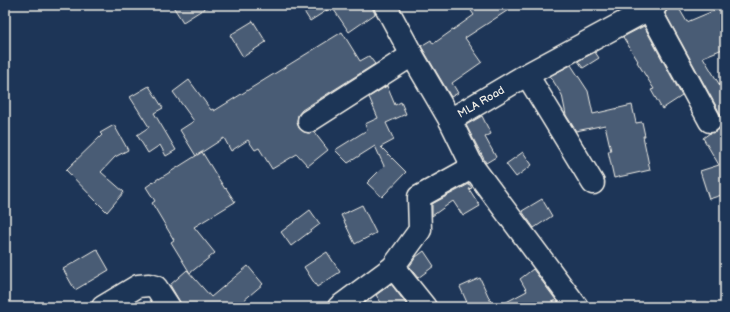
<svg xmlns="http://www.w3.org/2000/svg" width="730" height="312" viewBox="0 0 730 312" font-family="'Balsamiq Sans',sans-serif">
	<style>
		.building { fill: #485b74; stroke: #f4f1e8 }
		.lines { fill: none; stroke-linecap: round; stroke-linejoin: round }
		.minor-casing { stroke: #f4f1e8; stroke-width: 25 }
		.minor { stroke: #1d3557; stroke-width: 22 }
		.labels { text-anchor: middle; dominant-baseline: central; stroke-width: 3.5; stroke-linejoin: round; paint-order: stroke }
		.street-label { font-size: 11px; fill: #f4f1e8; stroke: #1d3557 }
	</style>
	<rect width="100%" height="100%" fill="#1d3557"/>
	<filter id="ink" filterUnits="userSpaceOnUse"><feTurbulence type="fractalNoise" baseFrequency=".025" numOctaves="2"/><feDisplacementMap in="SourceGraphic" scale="8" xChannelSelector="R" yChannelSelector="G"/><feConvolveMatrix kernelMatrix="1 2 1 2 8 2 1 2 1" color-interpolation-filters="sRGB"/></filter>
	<g filter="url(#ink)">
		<g class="building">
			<polygon points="172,5 210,5 183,22"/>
			<polygon points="300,5 371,5 375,14 349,32 332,7 310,21"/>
			<polygon points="467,5 516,5 465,38 482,62 452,83 458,93 451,97 421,46 431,40 433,44 474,15"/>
			<polygon points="668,5 677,5 687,22 725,6 725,48 703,57 725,94 725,194 709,199 700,171 719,165 703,138 710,133 716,132 721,126 722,121 721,115 665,13 667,11"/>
			<polygon points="253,21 266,42 243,57 230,35"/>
			<polygon points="644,26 682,96 662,109 651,90 654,89 637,62 638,61 623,37"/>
			<polygon points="342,32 360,61 369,56 375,64 302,110 298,115 297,122 299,128 304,132 309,133 314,132 328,150 308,166 297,154 272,169 259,148 255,150 248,140 231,151 224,138 196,156 180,130 194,121 173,92 189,80 211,110 213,109 214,111"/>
			<polygon points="595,52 599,58 583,68 578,61"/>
			<polygon points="571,65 588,91 593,114 632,105 636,123 642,122 645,136 643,136 650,170 614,178 608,151 611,151 605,125 576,131 566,115 562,95 550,76"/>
			<polygon points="149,86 163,108 154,113 176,150 166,156 160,145 148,153 137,135 149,127 130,97"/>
			<polygon points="387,86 395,105 401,102 406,114 386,123 394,140 381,147 406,172 382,197 367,183 384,166 375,146 348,163 335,150 367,130 365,124 378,118 369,97"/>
			<polygon points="482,116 491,134 485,137 496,157 486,163 466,125"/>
			<polygon points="114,125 128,150 115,157 101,172 124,192 107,212 96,201 66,170 102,135 100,133"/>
			<polygon points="202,152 225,189 226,188 235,202 194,227 215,253 190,273 171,242 174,240 152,203 155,201 146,187 159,178 159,179"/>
			<polygon points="523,152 532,165 516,177 506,164"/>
			<polygon points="469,184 472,188 469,189 480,206 463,216 453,201 432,216 432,204"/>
			<polygon points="542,199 552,216 534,228 522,211"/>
			<polygon points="362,205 376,233 355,244 341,215"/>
			<polygon points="310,210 320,224 291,246 281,232"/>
			<polygon points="97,249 109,270 75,290 63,269"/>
			<polygon points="424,251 434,266 418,278 409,267 416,257"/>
			<polygon points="327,252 340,272 317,287 304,267"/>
			<polygon points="248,266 263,284 236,307 183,307 170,285 187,270 211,297"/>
			<polygon points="533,269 556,300 545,307 497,307 527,291 520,279"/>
			<polygon points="480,278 491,302 481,307 469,307 460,287"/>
			<polygon points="391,284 404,301 408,307 384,307 376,295"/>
		</g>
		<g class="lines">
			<defs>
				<g id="minor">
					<polyline points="649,9 710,121"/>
					<polyline points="527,75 593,183"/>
					<polyline points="450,120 521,78 656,5"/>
					<polyline points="309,121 412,55"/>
					<polyline points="473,167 577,307"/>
					<polyline points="393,267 425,307"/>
					<polyline points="103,307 138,286 149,285 156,287 169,307"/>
					<polyline points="339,307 393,267 420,230 419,197 473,167 450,120 412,55 385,5"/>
				</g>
			</defs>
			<use href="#minor" class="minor-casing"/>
			<use href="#minor" class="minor"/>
		</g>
	</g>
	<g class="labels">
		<g class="street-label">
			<text transform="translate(481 102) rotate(-30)">MLA Road</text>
		</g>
	</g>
	<rect width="730" height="312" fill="none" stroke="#1d3557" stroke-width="20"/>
	<rect x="10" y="10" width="710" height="292" fill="none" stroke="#f4f1e8" stroke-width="1.5" filter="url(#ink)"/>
</svg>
